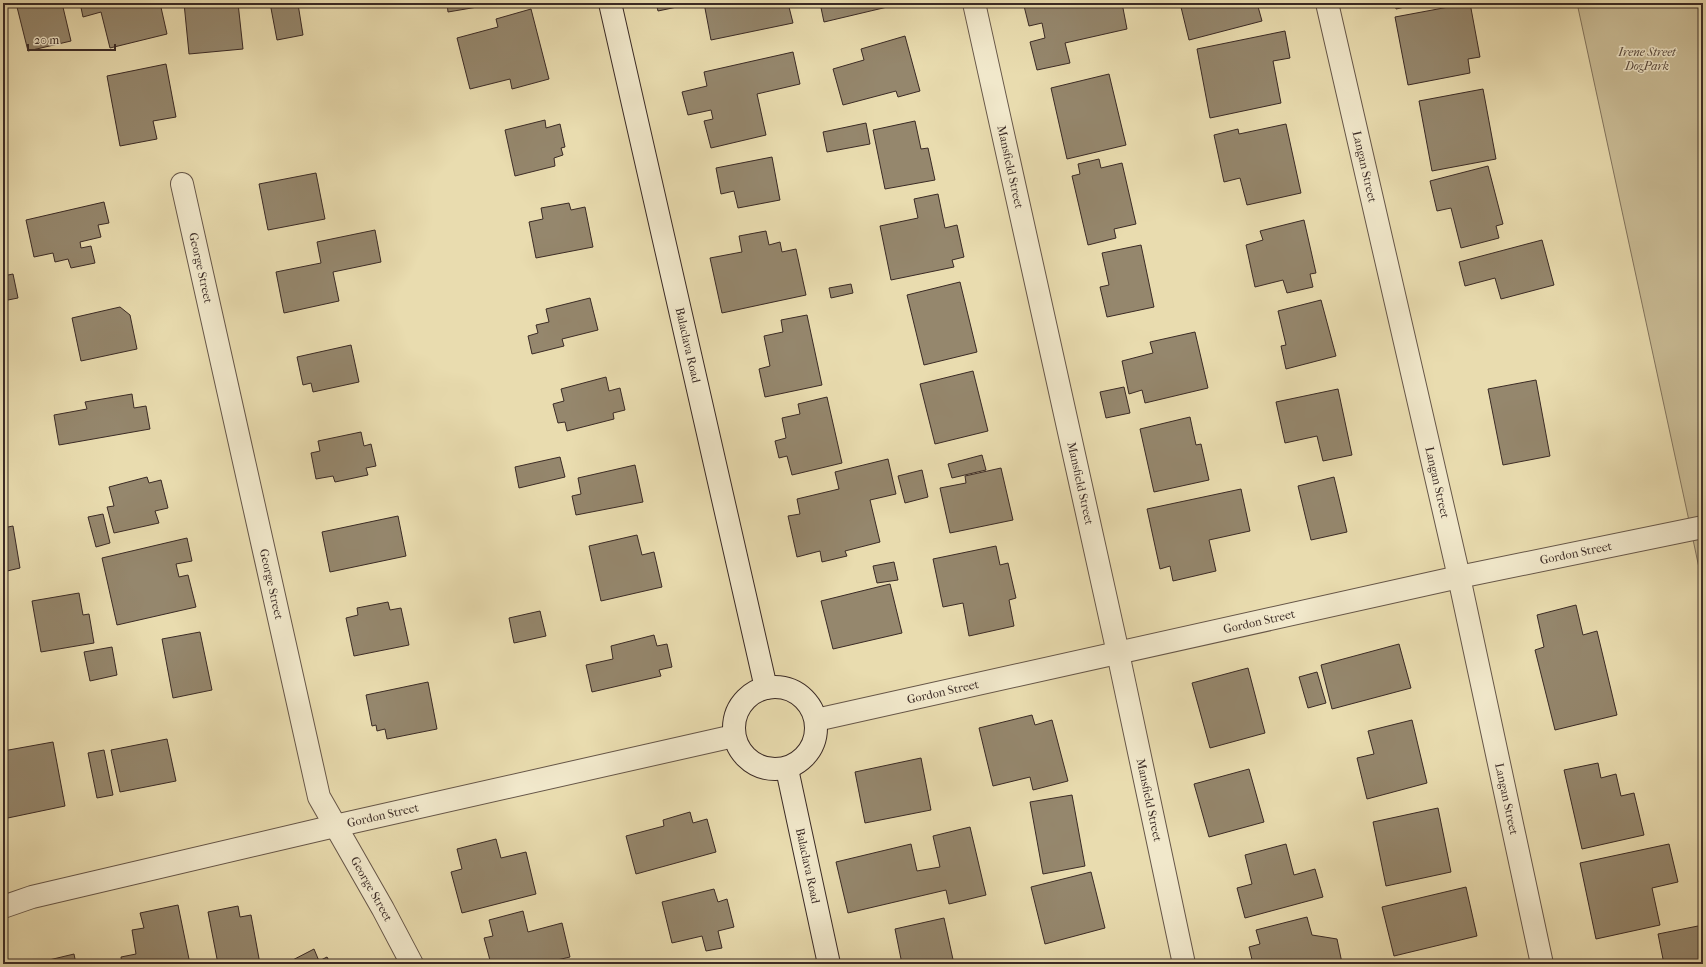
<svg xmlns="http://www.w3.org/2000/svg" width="1706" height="967" viewBox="0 0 1706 967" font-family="'IM FELL French Canon',serif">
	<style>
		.green { fill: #cbbe98; stroke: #82745e }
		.building { fill: #95876d; stroke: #3a2a25 }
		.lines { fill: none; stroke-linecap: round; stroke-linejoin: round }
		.street-casing { stroke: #665648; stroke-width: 24 }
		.secondary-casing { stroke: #3a2a25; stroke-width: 24 }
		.street { stroke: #f1e8cb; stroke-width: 22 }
		.secondary { stroke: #f1e8cb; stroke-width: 22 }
		.labels { text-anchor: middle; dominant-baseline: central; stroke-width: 3; stroke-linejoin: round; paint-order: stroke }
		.park-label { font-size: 12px; font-style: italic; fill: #57483c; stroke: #f1e8cb }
		.street-label { font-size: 12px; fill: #3a2a25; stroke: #f1e8cb }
	</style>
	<rect width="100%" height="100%" fill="#e9dcaf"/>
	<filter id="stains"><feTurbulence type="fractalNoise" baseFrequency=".005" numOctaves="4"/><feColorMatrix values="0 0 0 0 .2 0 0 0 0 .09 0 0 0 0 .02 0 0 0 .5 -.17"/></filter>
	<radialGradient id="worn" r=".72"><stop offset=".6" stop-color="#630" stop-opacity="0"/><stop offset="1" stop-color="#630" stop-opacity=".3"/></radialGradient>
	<polygon class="green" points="1577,3 1703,3 1703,587 1691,530"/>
	<g class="building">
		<polygon points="16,3 62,3 71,41 28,51"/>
		<polygon points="80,3 160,3 167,34 110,48 101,12 83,17"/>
		<polygon points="184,3 238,3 243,49 189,54"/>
		<polygon points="270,3 306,3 298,4 303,35 277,40"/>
		<polygon points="447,3 501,3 448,12"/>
		<polygon points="656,3 696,3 658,11"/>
		<polygon points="704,3 788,3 793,23 711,40"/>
		<polygon points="820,3 899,3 900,4 824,22"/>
		<polygon points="1036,3 1122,3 1127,29 1065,43 1070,63 1037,70 1030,42 1045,38 1042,23 1029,26 1024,6"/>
		<polygon points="1180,3 1257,3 1262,21 1189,40"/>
		<polygon points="1395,3 1422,3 1396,9"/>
		<polygon points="1470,3 1480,57 1468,59 1470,73 1408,85 1395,17"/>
		<polygon points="531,9 549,79 512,89 510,79 470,89 457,38 498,27 496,19"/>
		<polygon points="1285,31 1290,58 1273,61 1281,103 1210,118 1197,49"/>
		<polygon points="905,36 920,91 898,97 896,91 843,105 833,69 864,60 861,49"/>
		<polygon points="793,52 800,84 757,94 766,135 711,148 704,121 713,119 711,110 688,115 682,92 707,86 704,72"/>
		<polygon points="166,64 176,117 153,121 157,139 120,146 107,76"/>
		<polygon points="1109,74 1126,145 1067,159 1051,88"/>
		<polygon points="1483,89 1496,159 1432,171 1419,101"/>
		<polygon points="545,120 546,128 560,124 565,147 561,148 563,155 554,158 555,166 515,176 505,130"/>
		<polygon points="915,121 921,149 928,148 935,180 885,189 873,130"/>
		<polygon points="866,123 870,144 827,152 823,132"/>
		<polygon points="1286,124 1301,193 1247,205 1240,178 1224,182 1214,135 1238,129 1239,134"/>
		<polygon points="772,157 780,200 738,208 734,191 721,194 716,168"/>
		<polygon points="1099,159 1101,168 1122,163 1136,224 1114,229 1116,238 1088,245 1072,176 1080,174 1078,164"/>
		<polygon points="1488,166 1503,224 1496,226 1499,238 1461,248 1451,208 1437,211 1430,181"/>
		<polygon points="316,173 325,219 268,230 259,184"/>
		<polygon points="938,194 945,228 957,225 964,257 952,260 954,267 891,280 880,226 918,218 914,199"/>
		<polygon points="104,202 109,223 98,225 101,237 80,242 81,248 91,246 95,263 71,268 68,259 55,262 53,253 34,257 26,220"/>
		<polygon points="569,203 571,210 585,207 593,247 536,258 529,222 543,219 541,208"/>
		<polygon points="1304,220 1316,273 1310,274 1313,287 1287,293 1283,280 1255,287 1246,245 1263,240 1260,231"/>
		<polygon points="375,230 381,262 333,272 339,301 284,313 276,272 321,263 317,242"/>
		<polygon points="766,231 769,245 780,242 782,252 796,249 806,295 722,313 710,258 742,252 739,236"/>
		<polygon points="1542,240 1554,285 1501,299 1495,278 1465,286 1459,262"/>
		<polygon points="1141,245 1154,307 1107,317 1100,287 1109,285 1102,253"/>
		<polygon points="13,274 18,298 3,301 3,276"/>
		<polygon points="960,282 977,352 924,365 907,295"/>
		<polygon points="851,284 853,293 831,298 829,288"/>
		<polygon points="590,298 598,330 562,339 564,346 532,354 528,336 538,333 536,325 549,322 546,309"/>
		<polygon points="1321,300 1336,356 1286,369 1281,346 1286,345 1278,311"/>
		<polygon points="120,307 130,315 137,349 81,361 72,318"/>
		<polygon points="807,315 822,385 765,397 759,369 770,366 764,336 783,332 781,320"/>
		<polygon points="1195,332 1208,388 1145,403 1142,390 1129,394 1122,361 1153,353 1150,342"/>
		<polygon points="351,345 359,382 313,392 311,383 303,385 297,357"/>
		<polygon points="973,371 988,431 935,444 920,384"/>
		<polygon points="606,377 609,391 620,388 625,410 613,413 614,419 567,431 565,422 558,423 553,404 564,401 561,389"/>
		<polygon points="1536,380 1550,456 1503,465 1488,389"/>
		<polygon points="1124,387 1130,413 1106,418 1100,392"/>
		<polygon points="1338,389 1352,455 1323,461 1317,436 1285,443 1276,402"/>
		<polygon points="132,394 134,408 146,406 150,429 59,445 54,415 87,409 85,402"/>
		<polygon points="827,397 842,463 792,475 787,456 779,458 775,441 786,438 782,418 800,414 798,404"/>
		<polygon points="1190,417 1196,445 1201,444 1209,480 1154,492 1140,429"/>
		<polygon points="361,432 364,446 371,444 376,466 366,468 368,475 335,482 333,476 316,479 311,453 320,451 318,441"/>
		<polygon points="982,455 986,470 952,478 948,464"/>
		<polygon points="560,457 565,477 519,488 515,467"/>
		<polygon points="888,459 896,494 870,500 880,542 845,551 847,556 822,562 820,551 797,557 788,516 800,514 797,499 839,489 835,472"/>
		<polygon points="635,465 643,502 576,515 572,496 581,494 578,478"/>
		<polygon points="1001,468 1013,520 950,533 940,488 966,483 965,476"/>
		<polygon points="922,470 928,497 905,503 898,476"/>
		<polygon points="147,477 149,483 161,480 168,508 155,511 159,523 114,533 107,507 114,506 109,487"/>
		<polygon points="1334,477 1347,532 1311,540 1298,486"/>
		<polygon points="1241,489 1250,531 1209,540 1216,571 1173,581 1170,566 1160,569 1147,509"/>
		<polygon points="103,514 110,543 96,547 88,517"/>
		<polygon points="398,516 406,556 330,572 322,532"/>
		<polygon points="13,526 20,568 3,572 3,528"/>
		<polygon points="637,535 642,555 654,552 662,587 601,601 589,546"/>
		<polygon points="187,538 192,561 176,564 179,577 188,575 196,607 117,625 102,558"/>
		<polygon points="996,546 1000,565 1008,563 1016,598 1009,600 1014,626 969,636 963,603 943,607 933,559"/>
		<polygon points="894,562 898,580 877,583 873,566"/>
		<polygon points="890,584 902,633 833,649 821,601"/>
		<polygon points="79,593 83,615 89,614 94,643 41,652 32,601"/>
		<polygon points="388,602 390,610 401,608 409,645 354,656 346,618 358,615 357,608"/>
		<polygon points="1576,605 1583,635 1597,631 1617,715 1555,730 1535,650 1544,647 1537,615"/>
		<polygon points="540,611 546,636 514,643 509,618"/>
		<polygon points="200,632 212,690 173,698 162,639"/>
		<polygon points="654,635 657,646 667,644 672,667 659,670 661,676 592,692 586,665 613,659 611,646"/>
		<polygon points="1399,644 1411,688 1332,709 1321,665"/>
		<polygon points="112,647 117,675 90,681 84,652"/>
		<polygon points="1248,668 1265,733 1210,748 1192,683"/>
		<polygon points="1317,672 1326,703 1308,708 1299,677"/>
		<polygon points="428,682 437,729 387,739 385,729 377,731 376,725 372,726 366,695"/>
		<polygon points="1032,715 1035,725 1052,720 1068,781 1033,790 1030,777 993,786 979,728"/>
		<polygon points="1412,720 1427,783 1367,799 1357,758 1374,754 1368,731"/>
		<polygon points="167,739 176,781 120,792 111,750"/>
		<polygon points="53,742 65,806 3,819 3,751"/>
		<polygon points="104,750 113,795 97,798 88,753"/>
		<polygon points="921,758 931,810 865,823 855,772"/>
		<polygon points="1598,763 1601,778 1616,774 1621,796 1634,793 1644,835 1582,849 1564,770"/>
		<polygon points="1249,769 1264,822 1209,837 1194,784"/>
		<polygon points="1072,795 1085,866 1043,874 1030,802"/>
		<polygon points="1438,808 1451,872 1386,886 1373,822"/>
		<polygon points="690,812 693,823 707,819 716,852 636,874 626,836 664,826 663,820"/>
		<polygon points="970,827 986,895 949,904 946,890 848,913 836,862 911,844 917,871 940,867 933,836"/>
		<polygon points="496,839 501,858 526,852 536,894 462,913 451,872 462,869 457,849"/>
		<polygon points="1286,844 1294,875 1315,869 1323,897 1245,918 1237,888 1252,884 1245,855"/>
		<polygon points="1669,844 1678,882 1652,888 1660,925 1596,939 1580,863"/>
		<polygon points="1091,872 1105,928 1045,944 1031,887"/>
		<polygon points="1466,887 1477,936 1394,956 1382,907"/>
		<polygon points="714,889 718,902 727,899 734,927 718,931 722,948 706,951 702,936 672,943 662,902"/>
		<polygon points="178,905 190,964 122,964 121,957 136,954 132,930 144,928 140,913"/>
		<polygon points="238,906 240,917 251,915 260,964 218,964 208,912"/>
		<polygon points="523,911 528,932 562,923 570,957 557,960 558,964 491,964 484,938 493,936 489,920"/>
		<polygon points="1307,917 1312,935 1337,939 1342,963 1253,964 1249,947 1260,944 1256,930"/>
		<polygon points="944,918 954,964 902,964 895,929"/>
		<polygon points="1703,925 1703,964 1664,964 1658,934"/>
		<polygon points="314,949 319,961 327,957 331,964 285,964"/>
		<polygon points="74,954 76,964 90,961 90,964 50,964 49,960"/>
	</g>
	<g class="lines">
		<defs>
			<g id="street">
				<path id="s1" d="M974,3L1118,653L1184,964"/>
				<path id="s2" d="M1327,3L1459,577L1542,964"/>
				<path id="s3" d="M182,184L319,797L383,909L412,964"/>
				<path id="s4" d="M816,720L1459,577L1703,527"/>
				<path id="s5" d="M3,907L32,897L335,826L734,736"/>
			</g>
			<g id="secondary">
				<path id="s6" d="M610,3L766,688"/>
				<circle cx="775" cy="728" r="41"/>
				<path id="s7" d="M787,769L829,964"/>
			</g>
		</defs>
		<use href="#street" class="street-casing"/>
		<use href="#secondary" class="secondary-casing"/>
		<use href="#street" class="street"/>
		<use href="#secondary" class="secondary"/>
	</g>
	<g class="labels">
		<g class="park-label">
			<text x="1647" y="52">Irene Street<tspan x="1647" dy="14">DogPark</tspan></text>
		</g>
		<g class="street-label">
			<text stroke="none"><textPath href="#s1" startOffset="168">Mansfield Street</textPath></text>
			<text stroke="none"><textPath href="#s2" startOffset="168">Langan Street</textPath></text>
			<text stroke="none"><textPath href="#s3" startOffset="86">George Street</textPath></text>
			<text stroke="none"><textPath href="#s6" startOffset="351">Balaclava Road</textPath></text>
			<text stroke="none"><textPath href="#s1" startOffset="492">Mansfield Street</textPath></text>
			<text stroke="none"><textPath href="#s2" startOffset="492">Langan Street</textPath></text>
			<text stroke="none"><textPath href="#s4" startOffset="778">Gordon Street</textPath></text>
			<text stroke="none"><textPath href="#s3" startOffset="410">George Street</textPath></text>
			<text stroke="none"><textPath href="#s4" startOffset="454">Gordon Street</textPath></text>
			<text stroke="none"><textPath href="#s4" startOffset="130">Gordon Street</textPath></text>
			<text stroke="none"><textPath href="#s2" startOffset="816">Langan Street</textPath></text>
			<text stroke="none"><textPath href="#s1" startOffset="816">Mansfield Street</textPath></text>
			<text stroke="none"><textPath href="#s5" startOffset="391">Gordon Street</textPath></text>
			<text stroke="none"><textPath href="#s7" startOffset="99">Balaclava Road</textPath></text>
			<text stroke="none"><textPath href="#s3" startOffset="734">George Street</textPath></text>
		</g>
	</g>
	<rect width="1706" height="967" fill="none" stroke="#e9dcaf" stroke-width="16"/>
	<rect x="4" y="4" width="1698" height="959" fill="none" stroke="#3a2a25" stroke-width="2"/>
	<rect x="8" y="8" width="1690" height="951" fill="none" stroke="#3a2a25"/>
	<path d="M28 44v6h87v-6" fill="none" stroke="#3a2a25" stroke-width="2"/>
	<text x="34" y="44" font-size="12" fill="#3a2a25" stroke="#f1e8cb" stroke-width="3" paint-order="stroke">20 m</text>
	<rect width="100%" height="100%" filter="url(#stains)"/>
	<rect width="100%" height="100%" fill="url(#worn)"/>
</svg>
